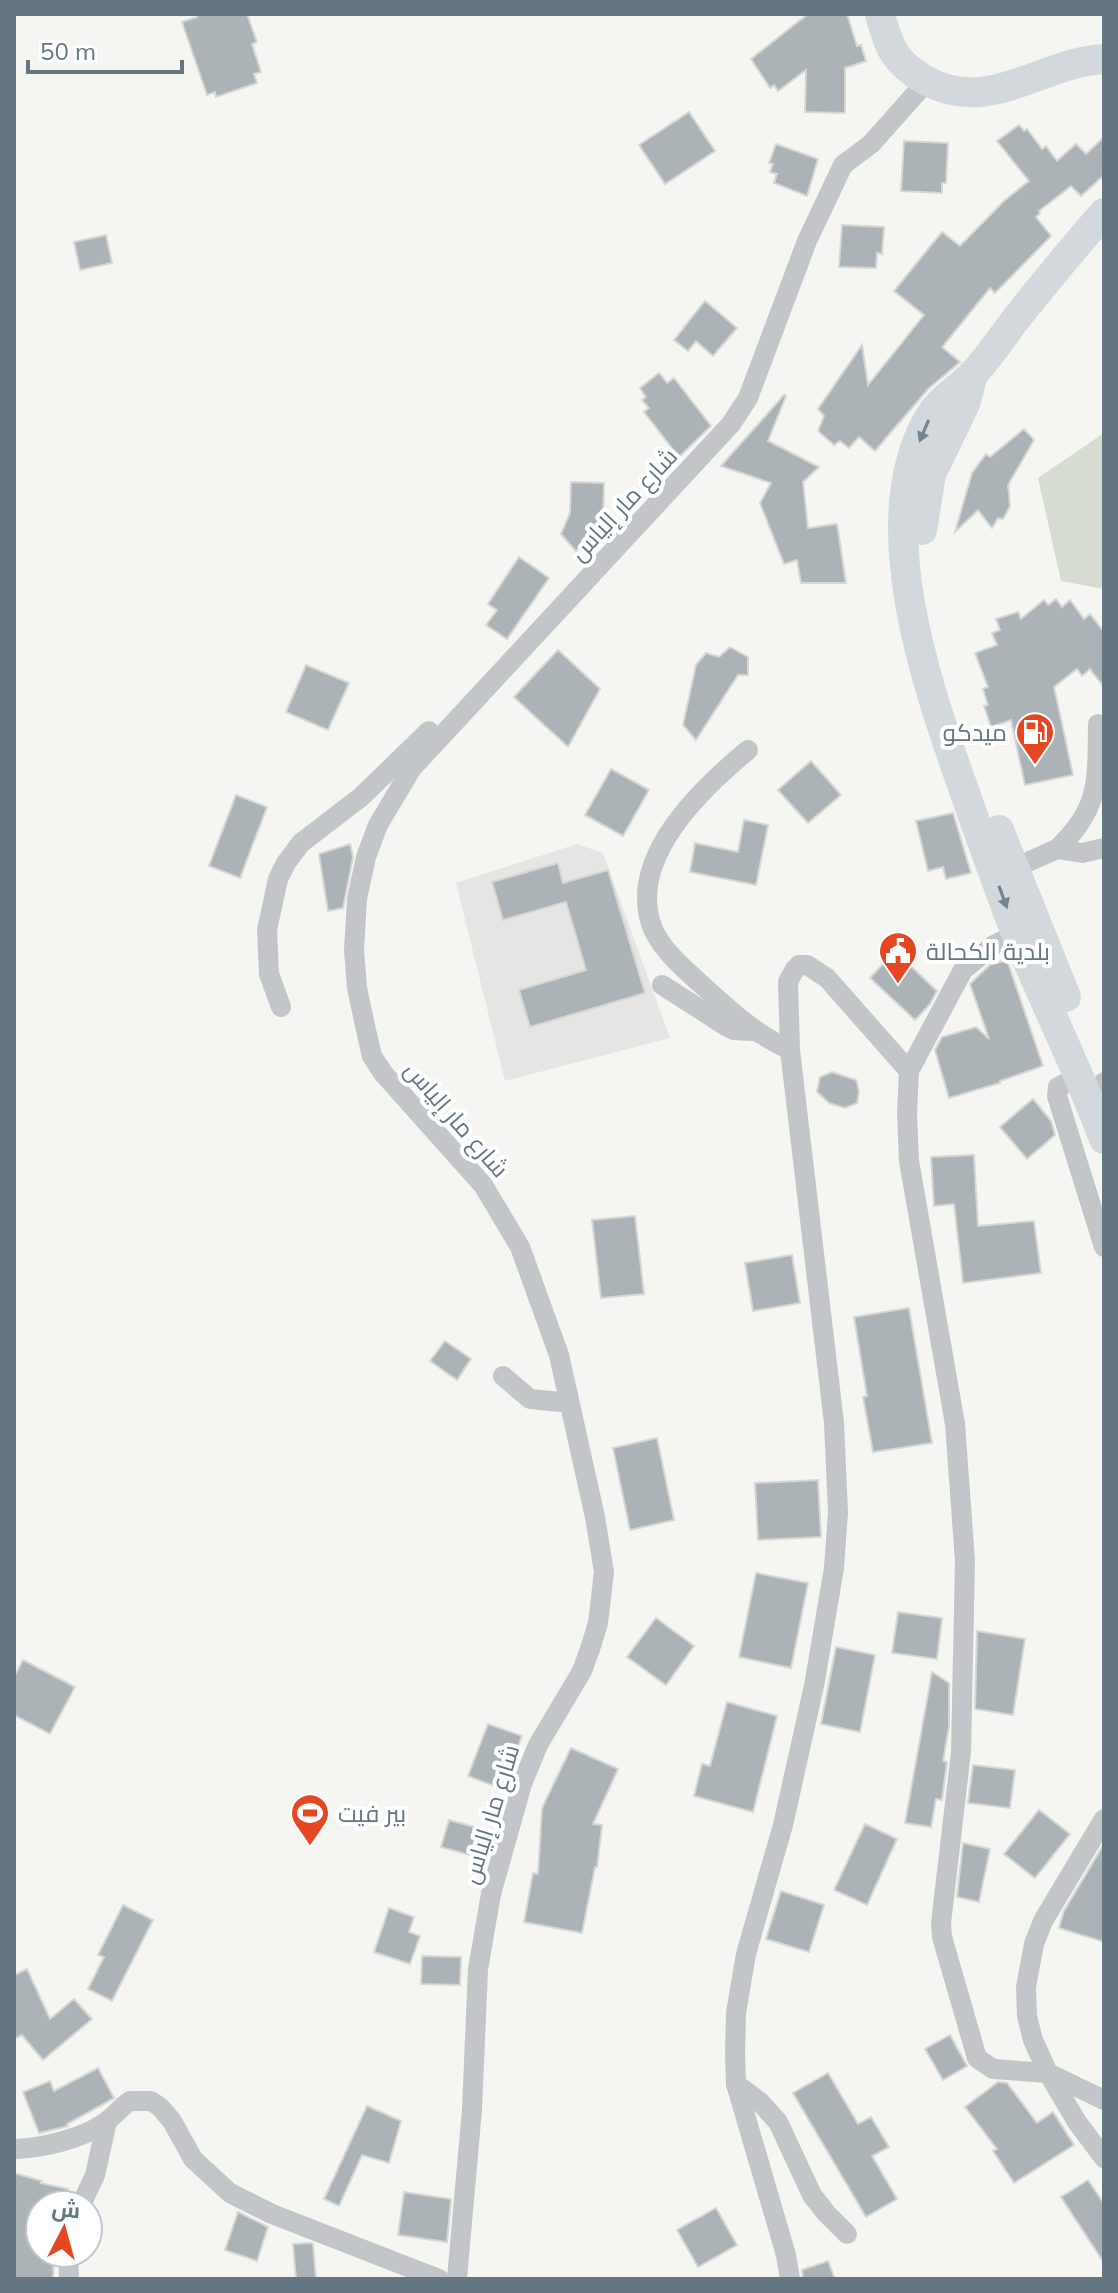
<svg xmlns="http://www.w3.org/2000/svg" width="1118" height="2293" viewBox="0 0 1118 2293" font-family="Mulish,Cairo,sans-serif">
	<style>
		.built { fill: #e5e6e4 }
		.green { fill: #d6dcd2 }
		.building { fill: #abb3b7; stroke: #d6d6d4; stroke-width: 2 }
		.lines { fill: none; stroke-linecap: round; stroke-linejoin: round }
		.minor { stroke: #c2c6c9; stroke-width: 20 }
		.highway { stroke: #d3d8dc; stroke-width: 30 }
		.oneway { fill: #748590 }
		.labels { text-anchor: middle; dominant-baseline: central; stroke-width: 8; stroke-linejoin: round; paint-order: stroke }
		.street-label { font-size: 24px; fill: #637682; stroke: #fff }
		.poi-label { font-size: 24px; fill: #637682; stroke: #fff; text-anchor: start }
	</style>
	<rect width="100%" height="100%" fill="#f5f5f1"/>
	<polygon class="built" points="577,844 603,853 670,1038 505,1081 456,883"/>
	<polygon class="green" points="1104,433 1104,589 1061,581 1038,478"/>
	<g class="building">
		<polygon points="196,14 247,14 257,42 252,44 261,72 254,74 257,83 216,97 215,92 207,95 182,22 197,17"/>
		<polygon points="808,14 847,14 857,46 861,45 866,61 845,68 845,113 805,112 806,70 778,91 774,85 770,88 751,59"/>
		<polygon points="689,112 715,151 665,184 639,145"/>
		<polygon points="1019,125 1024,131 1027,129 1042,149 1046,146 1057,161 1076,144 1086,154 1104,137 1104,175 1081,196 1071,186 1039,211 1040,213 1036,217 1051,236 995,293 990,288 942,347 960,362 928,389 875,451 859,437 849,448 840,441 834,445 818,431 824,416 818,409 862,345 868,385 924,315 894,291 942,232 960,246 1004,201 1029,181 997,141"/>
		<polygon points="904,141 948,143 946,183 942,183 942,193 901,191"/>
		<polygon points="776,144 818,159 807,196 774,183 777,174 770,172 773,164 769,163"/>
		<polygon points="842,225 884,227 882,254 877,253 876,268 839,267"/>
		<polygon points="106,235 112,263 80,270 74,242"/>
		<polygon points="705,301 737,328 713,356 696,341 688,351 674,340"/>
		<polygon points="659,373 667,383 674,378 711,426 679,457 644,412 649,408 642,400 646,397 640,388"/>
		<polygon points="784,395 786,396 768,441 819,467 803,482 808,528 837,524 846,583 801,583 797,560 784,564 760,503 771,483 721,466"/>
		<polygon points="1024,429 1034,440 1008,485 1010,506 1003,519 998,518 992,528 978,510 955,532 972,473 986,454 990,457"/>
		<polygon points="571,482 604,483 603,526 576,551 561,534 570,513"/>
		<polygon points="519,557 549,578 507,639 486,625 497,610 488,604"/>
		<polygon points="1056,599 1062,607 1070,600 1084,619 1090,614 1104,632 1104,687 1090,669 1082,676 1077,669 1054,687 1073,775 1025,785 1011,720 991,727 984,706 988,705 983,689 988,687 975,653 997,645 992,633 1000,630 996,619 1018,612 1021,619 1044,600 1048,605"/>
		<polygon points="730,647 748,657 748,675 738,675 696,740 683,725 696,665 706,653 719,657"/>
		<polygon points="558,650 600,689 568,747 514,697"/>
		<polygon points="306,665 349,683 328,730 286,712"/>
		<polygon points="811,761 841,795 808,823 778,790"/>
		<polygon points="611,769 649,790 623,836 585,815"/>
		<polygon points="236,795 267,807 240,878 209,866"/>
		<polygon points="953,813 971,873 946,879 943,867 928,871 916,821"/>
		<polygon points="744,820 768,825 756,885 690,872 695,843 738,852"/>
		<polygon points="350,844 353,857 343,908 328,911 319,854"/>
		<polygon points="558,863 563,883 608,870 645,993 530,1027 519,990 586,970 566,902 503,920 492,882"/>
		<polygon points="895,951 937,991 930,1004 915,1020 870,978"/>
		<polygon points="1007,960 1043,1066 1000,1081 1000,1083 949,1098 935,1050 942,1037 976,1027 989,1039 970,984 990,965"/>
		<polygon points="832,1072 856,1080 859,1091 857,1103 845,1108 829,1103 817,1092 820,1077"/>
		<polygon points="1033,1099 1051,1121 1055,1135 1027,1159 1000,1127"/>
		<polygon points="974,1155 978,1226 1034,1221 1041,1273 963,1283 954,1204 934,1206 931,1157"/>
		<polygon points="635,1216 644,1294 601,1298 592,1220"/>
		<polygon points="792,1255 800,1303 753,1311 745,1263"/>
		<polygon points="909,1308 932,1443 873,1452 863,1397 867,1396 854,1317"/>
		<polygon points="445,1341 471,1359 457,1380 430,1361"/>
		<polygon points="657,1438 674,1520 630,1530 613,1448"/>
		<polygon points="818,1480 821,1537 758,1540 755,1483"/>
		<polygon points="756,1573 808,1583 791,1668 739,1657"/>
		<polygon points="898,1612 942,1618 937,1659 892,1653"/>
		<polygon points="656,1618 694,1646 666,1685 627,1657"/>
		<polygon points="977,1631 1025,1639 1013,1715 975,1709"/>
		<polygon points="836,1647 875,1655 860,1732 821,1724"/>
		<polygon points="23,1660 75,1687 50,1734 14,1715 14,1677"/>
		<polygon points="932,1672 949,1683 949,1726 943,1761 947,1762 942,1800 936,1799 931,1827 905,1823"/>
		<polygon points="727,1702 777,1716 753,1812 694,1796 702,1764 710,1766"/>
		<polygon points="488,1724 522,1736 502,1789 468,1776"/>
		<polygon points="571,1748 618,1769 593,1824 602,1825 597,1867 595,1867 582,1933 524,1922 533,1873 538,1874 542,1808"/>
		<polygon points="973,1765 1015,1770 1010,1808 968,1803"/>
		<polygon points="1039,1810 1070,1834 1035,1878 1004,1854"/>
		<polygon points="449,1820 478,1828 470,1855 441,1847"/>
		<polygon points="865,1824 897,1839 867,1905 834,1890"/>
		<polygon points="963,1843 990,1849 979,1902 957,1897"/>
		<polygon points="1104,1844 1104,1942 1059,1928 1064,1911"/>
		<polygon points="781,1891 824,1905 809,1952 766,1939"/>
		<polygon points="123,1905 153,1920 112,2001 88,1989 104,1957 98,1955"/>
		<polygon points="389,1908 414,1917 409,1932 420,1936 410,1964 374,1952"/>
		<polygon points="422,1956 461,1957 460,1985 421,1984"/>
		<polygon points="27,1969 50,2019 74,1999 92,2019 43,2060 22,2035 14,2039 14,1975"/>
		<polygon points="950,2035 967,2066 943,2080 925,2049"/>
		<polygon points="98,2068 114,2098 67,2124 68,2126 39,2133 23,2092 50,2081 54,2091"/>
		<polygon points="828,2073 858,2124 871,2117 889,2147 872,2156 897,2199 866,2217 793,2093"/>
		<polygon points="998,2082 1007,2083 1037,2123 1053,2112 1074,2145 1014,2183 993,2151 997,2149 965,2107"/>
		<polygon points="367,2106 401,2121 389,2163 362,2155 339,2206 324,2199"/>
		<polygon points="14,2173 42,2181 41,2183 68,2189 65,2205 40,2205 40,2253 54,2253 53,2279 14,2279"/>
		<polygon points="1088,2180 1104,2204 1104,2263 1061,2197"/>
		<polygon points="404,2192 451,2199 447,2242 398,2235"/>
		<polygon points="716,2208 737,2245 698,2267 677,2230"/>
		<polygon points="238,2212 268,2227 257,2261 225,2250"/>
		<polygon points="310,2243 313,2244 316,2279 296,2279 293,2244"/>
		<polygon points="828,2261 835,2279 803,2279 802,2270"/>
	</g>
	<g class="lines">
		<g class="minor">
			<path d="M748,750C701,789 625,860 653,929C662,950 684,969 701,984C729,1010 755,1034 790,1050"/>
			<path d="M1057,849C1101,808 1097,780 1098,724"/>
			<polyline points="1014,868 1057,849 1082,853 1104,848"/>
			<polyline points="1017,934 994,945 963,970 909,1071 907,1113 909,1161 955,1424 965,1561 961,1752 941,1923 942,1937 977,2058 993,2069 1048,2073 1077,2122 1104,2158"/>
			<polyline points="662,985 726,1026 734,1030 751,1031"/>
			<polyline points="281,1007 269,974 267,930 278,879 286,863 301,843 361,797 429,731"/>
			<polyline points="1080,1076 1058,1087 1057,1096 1104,1247"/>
			<polyline points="1103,1083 1104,1082"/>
			<polyline points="503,1376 530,1399 561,1402 568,1394"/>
			<polyline points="1104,1819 1043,1921 1034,1944 1026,1987 1027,2016 1033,2040 1048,2073 1104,2100"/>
			<polyline points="736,2084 760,2102 778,2122 812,2195 826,2213 847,2234"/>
			<path d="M14,2149C43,2148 82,2139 106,2122C115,2115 121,2107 130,2101H151L160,2107L172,2121L193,2159L230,2193L272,2214L439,2279"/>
			<polyline points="81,2205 95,2175 107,2121"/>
			<polyline points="68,2253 69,2279"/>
			<polyline points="457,2279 472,2109 478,1969 491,1894 522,1784 538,1745 582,1671 590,1649 598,1623 604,1572 595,1517 559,1355 520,1247 483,1185 383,1073 372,1056 366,1030 357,988 354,950 357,899 366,857 378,825 412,768 731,424 748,398 807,241 843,165 871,144 927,81"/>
			<polyline points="790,2279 786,2255 736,2084 735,2053 736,2013 746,1954 783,1825 814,1686 834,1568 838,1512 834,1423 790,1050 788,982 795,969 799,965 807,965 827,978 909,1071"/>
		</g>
		<g class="highway">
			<path d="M880,14C889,49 895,63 927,81C990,115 1042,62 1104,59"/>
			<path d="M1104,213C1075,246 1047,280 1019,315C1004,334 990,356 974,373C954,394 940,396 925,425C873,526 925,679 960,779C978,830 996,882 1016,933C1044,1002 1078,1069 1104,1139"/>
			<polyline points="922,530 931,474 965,404 973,374"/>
			<polyline points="999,830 1066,997"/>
		</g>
	</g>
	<defs><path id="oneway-solid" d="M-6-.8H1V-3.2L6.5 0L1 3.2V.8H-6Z" transform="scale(2)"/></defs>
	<g class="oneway">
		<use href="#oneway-solid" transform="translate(924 431) rotate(113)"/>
		<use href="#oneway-solid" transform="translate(1003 897) rotate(70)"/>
	</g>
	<defs>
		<symbol id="fuel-pin" viewBox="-11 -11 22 30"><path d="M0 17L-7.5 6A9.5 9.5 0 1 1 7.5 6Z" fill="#e44722" stroke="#fff"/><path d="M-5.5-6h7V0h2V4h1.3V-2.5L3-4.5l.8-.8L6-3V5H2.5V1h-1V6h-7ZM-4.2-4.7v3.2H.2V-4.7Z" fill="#fff"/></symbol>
		<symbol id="civic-pin" viewBox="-11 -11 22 30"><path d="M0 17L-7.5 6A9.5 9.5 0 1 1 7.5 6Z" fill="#e44722" stroke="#fff"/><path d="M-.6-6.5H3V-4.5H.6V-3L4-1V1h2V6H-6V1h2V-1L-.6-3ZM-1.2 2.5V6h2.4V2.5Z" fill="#fff"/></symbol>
		<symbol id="stadium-pin" viewBox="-11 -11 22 30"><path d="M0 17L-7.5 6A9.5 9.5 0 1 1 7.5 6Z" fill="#e44722" stroke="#fff"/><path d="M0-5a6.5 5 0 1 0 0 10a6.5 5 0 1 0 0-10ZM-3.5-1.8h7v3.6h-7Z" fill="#fff"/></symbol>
	</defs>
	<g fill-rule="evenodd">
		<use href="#fuel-pin" x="1013" y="710" width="44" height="60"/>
		<use href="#civic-pin" x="876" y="929" width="44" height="60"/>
		<use href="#stadium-pin" x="288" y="1791" width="44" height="60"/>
	</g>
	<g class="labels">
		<g class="street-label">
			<text transform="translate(623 504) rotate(-47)">شارع مار إلياس</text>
			<text transform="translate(457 1119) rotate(49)">شارع مار إلياس</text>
			<text transform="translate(490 1814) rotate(-73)">شارع مار إلياس</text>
		</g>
		<g class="poi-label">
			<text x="1007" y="732" text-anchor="end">ميدكو</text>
			<text x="926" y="951">بلدية الكحالة</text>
			<text x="338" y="1813">بير فيت</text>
		</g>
	</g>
	<rect width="1118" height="2293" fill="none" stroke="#637682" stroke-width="32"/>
	<g transform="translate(64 2229) rotate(6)"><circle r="38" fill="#ffffff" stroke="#c1c8cd" stroke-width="2"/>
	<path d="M0-6L14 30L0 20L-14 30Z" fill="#e44722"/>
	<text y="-12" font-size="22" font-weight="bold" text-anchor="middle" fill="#637682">ش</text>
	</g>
	<path d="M28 60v12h154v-12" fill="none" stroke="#637682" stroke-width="4"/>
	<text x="40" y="60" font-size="24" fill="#637682" stroke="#ffffff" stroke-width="6" paint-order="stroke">50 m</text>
</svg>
